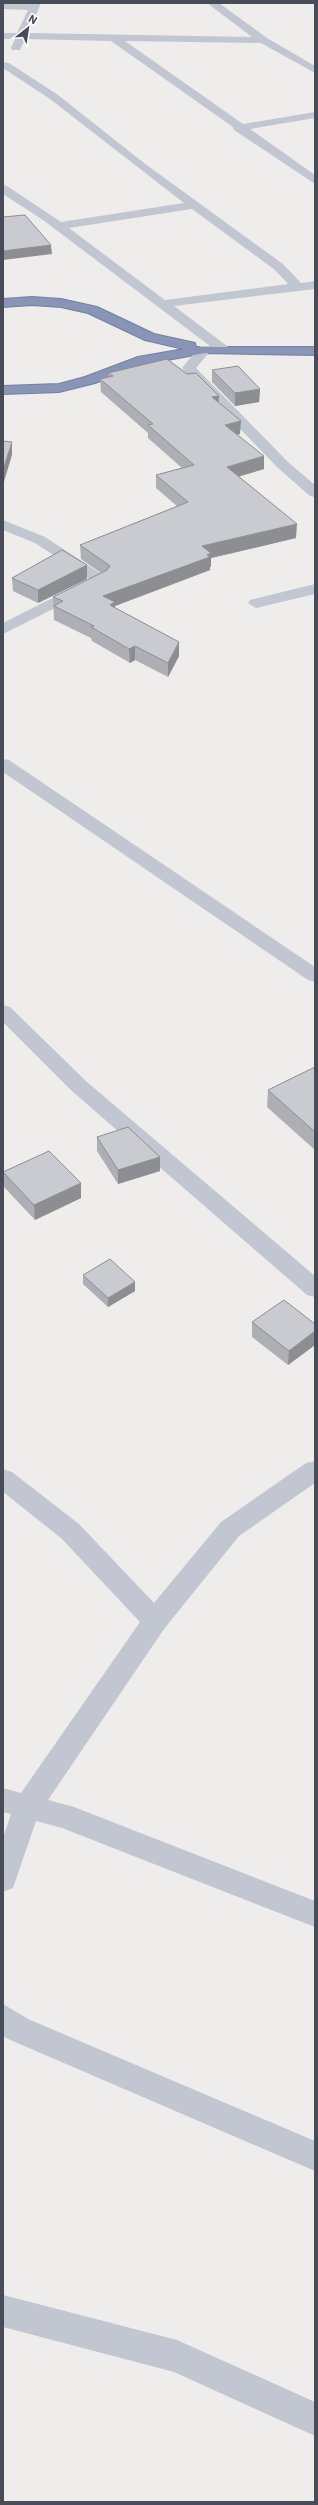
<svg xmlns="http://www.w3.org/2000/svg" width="318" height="2505" viewBox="0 0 318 2505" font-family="'IBM Plex Sans',sans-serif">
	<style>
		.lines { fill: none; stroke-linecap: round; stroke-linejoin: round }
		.highway-casing { stroke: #7380a3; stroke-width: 2 }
		.minor { fill: #c1c6d1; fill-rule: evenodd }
		.highway { fill: #8895b7; fill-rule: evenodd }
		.wall { fill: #aeafb4 }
		.shaded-wall { fill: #8d8e92 }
		.building { fill: #cacbd1; stroke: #8d8e92 }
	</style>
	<rect width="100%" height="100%" fill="#efedec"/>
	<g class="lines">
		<defs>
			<polygon id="highway" points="32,297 61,299 97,307 154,334 195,343 196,347 315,347 315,355 205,353 146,364 95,383 59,392 3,394 3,386 59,384 85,377 138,357 184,349 145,340 88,313 61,307 32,305 3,307 3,299"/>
		</defs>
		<use href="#highway" class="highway-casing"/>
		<g class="minor">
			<polygon points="3,3 41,3 28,33 252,37 207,3 219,3 267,38 315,66 315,73 261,43 125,41 243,124 315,112 315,118 250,129 315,175 315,184 234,130 233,127 111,41 25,39 20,50 12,50 11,48 15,39 3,39 3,33 17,33 28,10 3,9"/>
			<path d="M3,62L9,63L58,95L144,163L283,264L301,283L315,281V289L174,306L227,346L229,349L222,353L210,346L212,349L196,368L288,462L315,485V497L310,496L278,468L184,371L182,368L200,346H210L43,220L3,194V185L7,186L61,222L184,203L50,99L3,68ZM192,209L275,270L288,284L165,300L69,228Z"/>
			<polygon points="3,520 45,537 109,579 107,582 3,634 3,623 90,579 35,543 3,530"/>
			<polygon points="315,584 315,594 256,608 248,603 250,600"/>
			<polygon points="3,759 9,760 315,967 315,982 308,980 3,772"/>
			<polygon points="3,1005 10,1007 87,1082 315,1276 315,1297 307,1295 73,1092 3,1022"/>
			<polygon points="315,1461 315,1483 239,1536 164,1629 48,1800 74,1807 315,1901 315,1927 62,1828 36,1821 13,1888 3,1892 3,1838 11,1814 3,1812 3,1788 21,1793 140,1622 61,1538 3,1492 3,1469 12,1472 79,1524 154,1603 221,1522 306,1463"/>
			<polygon points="3,2004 28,2019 315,2141 315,2171 8,2039 3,2036"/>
			<polygon points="3,2295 177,2340 315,2402 315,2436 174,2372 3,2327"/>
		</g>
		<use href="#highway" class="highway"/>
	</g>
	<g class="wall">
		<polygon points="212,370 260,389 259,402 235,406 212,382"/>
		<polygon points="108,373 219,403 240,434 237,435 264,469 239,476 296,538 211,558 211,566 210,567 210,570 115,606 115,608 179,656 168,677 135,660 130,663 92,641 91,638 54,620 53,597 101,573 81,559 80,545 177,506 156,488 156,475 182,468 148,438 148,433 101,392 100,379 108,377"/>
		<polygon points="12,578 87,579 38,603 13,591"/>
		<polygon points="315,1067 315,1150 267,1107 268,1090"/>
		<polygon points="97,1137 160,1171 118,1184 97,1151"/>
		<polygon points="3,1172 81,1198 35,1220 4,1187"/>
		<polygon points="83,1275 135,1282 135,1291 108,1307 83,1284"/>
		<polygon points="252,1322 315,1324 315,1345 288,1365 252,1337"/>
	</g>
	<g class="shaded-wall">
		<polygon points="51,245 52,254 3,260 3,251"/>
		<polygon points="260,389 259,402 235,406 235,393"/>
		<polygon points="219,396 218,409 212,397"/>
		<polygon points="241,421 240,434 225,438 225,425"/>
		<polygon points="12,442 12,455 3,485 3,470"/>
		<polygon points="264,456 264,469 227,480 227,467"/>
		<polygon points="297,524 296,538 211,558 211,566 210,567 210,570 115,606 115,616 103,596 202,546"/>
		<polygon points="87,565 87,579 38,603 38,590"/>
		<polygon points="179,642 179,656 168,677 168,663"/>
		<polygon points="135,646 135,660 130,663 129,649"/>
		<polygon points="160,1157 160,1171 118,1184 118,1170"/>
		<polygon points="81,1183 81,1198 35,1220 34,1205"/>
		<polygon points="135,1282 135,1291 108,1307 108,1298"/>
		<polygon points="315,1331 315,1345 288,1365 289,1351"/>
	</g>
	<g class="building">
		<polygon points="25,215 51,245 3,251 3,217"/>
		<polygon points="167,359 187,374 196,373 219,396 212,397 241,421 225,425 264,456 227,467 297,524 202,546 211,553 207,555 210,557 103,596 115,602 110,605 179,642 168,663 135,646 129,649 91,627 94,626 54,606 63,601 53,597 107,570 110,566 80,545 188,502 156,475 194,465 148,425 153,424 100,379 113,376 108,373"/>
		<polygon points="238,366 260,389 235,393 212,370"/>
		<polygon points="3,441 12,442 3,470"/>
		<polygon points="62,550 87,565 38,590 12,578"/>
		<polygon points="315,1067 315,1132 268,1090"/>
		<polygon points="128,1127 160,1157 118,1170 97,1137"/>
		<polygon points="49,1151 81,1183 34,1205 3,1172"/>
		<polygon points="110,1259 135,1282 108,1298 83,1275"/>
		<polygon points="284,1300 315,1324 315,1331 289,1351 252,1322"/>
	</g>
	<rect width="318" height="2505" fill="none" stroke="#474c58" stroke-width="8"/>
	<g transform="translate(28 28) rotate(30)" stroke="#ffffff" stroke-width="3" paint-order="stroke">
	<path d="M0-3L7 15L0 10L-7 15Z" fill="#474c58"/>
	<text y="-6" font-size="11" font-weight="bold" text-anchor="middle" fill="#474c58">N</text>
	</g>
</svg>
